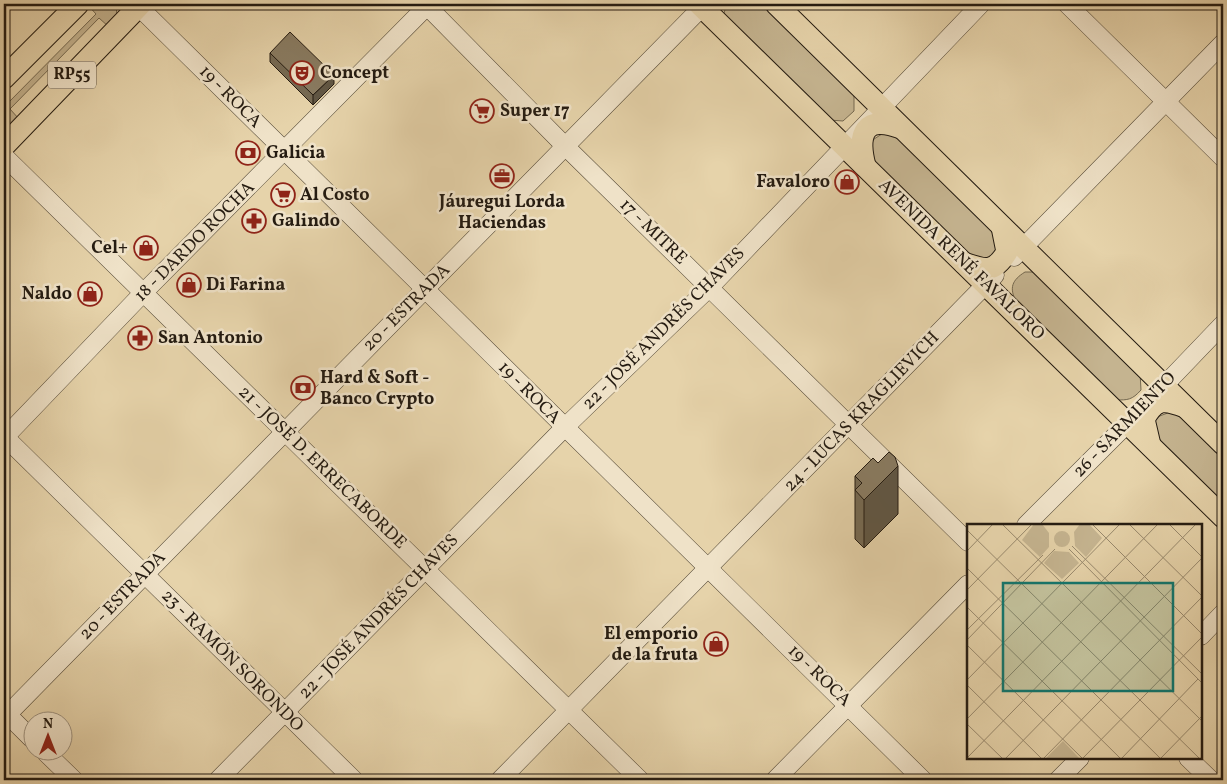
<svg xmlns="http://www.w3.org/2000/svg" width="1227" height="784" font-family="Vollkorn,serif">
  <rect width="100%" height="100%" fill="#e6d3aa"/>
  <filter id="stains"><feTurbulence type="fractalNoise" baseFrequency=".004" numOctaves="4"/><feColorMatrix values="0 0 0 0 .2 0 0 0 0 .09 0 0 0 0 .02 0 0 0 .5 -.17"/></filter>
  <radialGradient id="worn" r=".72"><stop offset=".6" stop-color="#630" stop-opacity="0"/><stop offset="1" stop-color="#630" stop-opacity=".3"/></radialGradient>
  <g fill="#c5b490" stroke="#746850">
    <polygon points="87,4 116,4 117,17 109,27 99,18 10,109 19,119 4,128 4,104 6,105 96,14"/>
    <polygon points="727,4 764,4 854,92 854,111 843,121 829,120 729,22 724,13"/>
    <polygon points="882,134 899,136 998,233 999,243 993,258 973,261 873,163 869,147 874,139"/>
    <path d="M1025,272H1033L1140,372L1141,390C1132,400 1128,400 1116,400L1016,301C1009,288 1012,280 1025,272Z"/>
    <polygon points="1173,411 1182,414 1223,455 1223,507 1156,441 1152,425 1157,417"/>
  </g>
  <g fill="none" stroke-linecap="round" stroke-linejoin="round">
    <g stroke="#544937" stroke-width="19">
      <g id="minor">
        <polyline points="136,4 923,780"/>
        <polyline points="425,4 565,146 968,542"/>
        <polyline points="1067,4 1223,158"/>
        <polyline points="4,156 640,780"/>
        <polyline points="1014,257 1223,43"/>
        <polyline points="1155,395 1223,324"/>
        <polyline points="4,436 354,780"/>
        <polyline points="4,438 143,293 429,4"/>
        <polyline points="1026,525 1137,414"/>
        <polyline points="1201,636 1223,613"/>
        <polyline points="4,711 32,739"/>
        <polyline points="4,718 705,4"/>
        <polyline points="45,752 74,780"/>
        <polyline points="1188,758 1211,780"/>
        <polyline points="218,780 564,428 710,287 981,4"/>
        <polyline points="500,780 995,275"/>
        <polyline points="775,780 968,584"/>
        <polyline points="1058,780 1080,758"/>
      </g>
    </g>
    <g stroke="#241b11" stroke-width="23">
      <g id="major">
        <polyline points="699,4 1223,517"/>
        <polyline points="776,4 1223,444"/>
        <polyline points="4,78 78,4"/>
        <polyline points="4,146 141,4"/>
        <path d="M865,166C857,134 864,114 901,128"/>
        <path d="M964,263C986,271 994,273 1007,252L1002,227"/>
        <path d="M1150,445L1144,419C1156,398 1164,399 1185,407"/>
      </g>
    </g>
    <use href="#minor" stroke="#efe2c8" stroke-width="18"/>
    <use href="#major" stroke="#e6d3aa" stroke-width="21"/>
  </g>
  <g fill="#766a53" stroke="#241b11">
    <polygon points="270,53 334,84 313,105 270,62"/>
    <polygon points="855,476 898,514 864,548 855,539"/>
  </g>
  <g fill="#605644" stroke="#241b11">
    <polygon points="334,75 334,84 313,105 313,95"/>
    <polygon points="898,466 898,514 864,548 864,500"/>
  </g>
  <g fill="#897b61" stroke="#241b11">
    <polygon points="290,32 334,75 313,95 270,53"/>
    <polygon points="889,452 895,457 898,466 864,500 855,490 862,483 855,476 873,458 878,463"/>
  </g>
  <defs>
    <g id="theatre-ring" transform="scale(1.25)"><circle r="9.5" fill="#efe2c8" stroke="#8f2418" stroke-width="1.5"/><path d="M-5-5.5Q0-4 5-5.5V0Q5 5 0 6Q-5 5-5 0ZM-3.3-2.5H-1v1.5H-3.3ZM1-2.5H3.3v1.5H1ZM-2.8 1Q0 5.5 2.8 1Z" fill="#8f2418"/></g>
    <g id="supermarket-ring" transform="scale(1.25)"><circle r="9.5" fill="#efe2c8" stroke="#8f2418" stroke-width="1.5"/><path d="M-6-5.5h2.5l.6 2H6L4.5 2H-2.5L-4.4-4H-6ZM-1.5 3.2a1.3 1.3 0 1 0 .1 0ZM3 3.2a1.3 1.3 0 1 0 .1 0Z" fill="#8f2418"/></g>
    <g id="bank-ring" transform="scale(1.25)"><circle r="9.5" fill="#efe2c8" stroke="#8f2418" stroke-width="1.5"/><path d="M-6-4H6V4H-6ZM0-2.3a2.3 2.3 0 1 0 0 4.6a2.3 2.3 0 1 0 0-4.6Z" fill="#8f2418"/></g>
    <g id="office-ring" transform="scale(1.25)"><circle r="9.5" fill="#efe2c8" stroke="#8f2418" stroke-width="1.5"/><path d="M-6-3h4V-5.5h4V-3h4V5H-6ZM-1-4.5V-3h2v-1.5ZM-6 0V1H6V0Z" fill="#8f2418"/></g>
    <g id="shop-ring" transform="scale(1.25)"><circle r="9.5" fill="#efe2c8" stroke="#8f2418" stroke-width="1.5"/><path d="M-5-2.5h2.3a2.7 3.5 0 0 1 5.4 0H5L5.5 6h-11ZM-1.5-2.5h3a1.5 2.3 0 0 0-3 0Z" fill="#8f2418"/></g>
    <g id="pharmacy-ring" transform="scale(1.25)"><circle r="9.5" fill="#efe2c8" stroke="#8f2418" stroke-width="1.5"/><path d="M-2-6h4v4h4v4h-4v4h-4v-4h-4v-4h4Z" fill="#8f2418"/></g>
  </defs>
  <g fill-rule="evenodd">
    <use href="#theatre-ring" x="302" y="73"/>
    <use href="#supermarket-ring" x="482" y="111"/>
    <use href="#bank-ring" x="248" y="153"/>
    <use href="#office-ring" x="502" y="176"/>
    <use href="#shop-ring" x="847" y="182"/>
    <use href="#supermarket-ring" x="283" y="195"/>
    <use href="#pharmacy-ring" x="254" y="221"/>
    <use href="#shop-ring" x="146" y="248"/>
    <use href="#shop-ring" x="189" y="285"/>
    <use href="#shop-ring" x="90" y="294"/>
    <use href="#pharmacy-ring" x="140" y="338"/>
    <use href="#bank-ring" x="303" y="388"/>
    <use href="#shop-ring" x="716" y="644"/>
  </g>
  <g text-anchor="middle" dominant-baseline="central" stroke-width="5" stroke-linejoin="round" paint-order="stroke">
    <rect fill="#efe2c8" stroke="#615748" stroke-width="1" x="48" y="61.5" width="48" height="27" rx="4"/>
    <g font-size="16" font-weight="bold" fill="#241b11">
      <text x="72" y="75">RP55</text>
    </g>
    <g font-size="18" font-weight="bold" fill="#241b11" stroke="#efe2c8" text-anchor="start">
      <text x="320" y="73">Concept</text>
      <text x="500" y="111">Super 17</text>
      <text x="266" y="153">Galicia</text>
      <text x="830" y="182" text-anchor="end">Favaloro</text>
      <text x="300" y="195">Al Costo</text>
      <text x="502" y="202" text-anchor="middle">Jáuregui Lorda<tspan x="502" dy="21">Haciendas</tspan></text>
      <text x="272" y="221">Galindo</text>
      <text x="128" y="248" text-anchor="end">Cel+</text>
      <text x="206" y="285">Di Farina</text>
      <text x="72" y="294" text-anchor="end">Naldo</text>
      <text x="158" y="338">San Antonio</text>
      <text x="320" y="378">Hard &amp; Soft -<tspan x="320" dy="21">Banco Crypto</tspan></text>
      <text x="698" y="634" text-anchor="end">El emporio<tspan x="698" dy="21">de la fruta</tspan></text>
    </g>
    <g font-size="18" fill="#241b11" stroke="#efe2c8">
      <text transform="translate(230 97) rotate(45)">19 - ROCA</text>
      <text transform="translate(653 232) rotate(44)">17 - MITRE</text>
      <text transform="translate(195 242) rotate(-45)">18 - DARDO ROCHA</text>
      <text transform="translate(961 260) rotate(44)">AVENIDA RENÉ FAVALORO</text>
      <text transform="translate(407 308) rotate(-45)">20 - ESTRADA</text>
      <text transform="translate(664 329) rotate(-45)">22 - JOSÉ ANDRÉS CHAVES</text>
      <text transform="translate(529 393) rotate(45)">19 - ROCA</text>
      <text transform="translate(862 412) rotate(-46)">24 - LUCAS KRAGLIEVICH</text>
      <text transform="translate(1125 425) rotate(-46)">26 - SARMIENTO</text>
      <text transform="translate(322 468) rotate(44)">21 - JOSÉ D. ERRECABORDE</text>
      <text transform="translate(123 596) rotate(-46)">20 - ESTRADA</text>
      <text transform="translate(379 617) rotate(-46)">22 - JOSÉ ANDRÉS CHAVES</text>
      <text transform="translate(232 661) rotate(45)">23 - RAMÓN SORONDO</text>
      <text transform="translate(819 676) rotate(44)">19 - ROCA</text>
    </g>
  </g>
  <g transform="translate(967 524)">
    <rect width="235" height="235" fill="#e6d3aa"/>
    <path d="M67,0H75L82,9V23L73,33L55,16ZM113,0H122L135,14L119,33L108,22L107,8ZM87 15a8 8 0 1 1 16 0a8 8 0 1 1-16 0ZM87,27L102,28L112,39L95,55L77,39ZM96,217L113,235H78Z" fill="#c5b490"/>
    <path fill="none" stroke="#98896d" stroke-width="1" d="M35,0L235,197M125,0L235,110M162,0L235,72M202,0L235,33M0,6L233,235M105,22L235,150M102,25L235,159M0,27L26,0M0,44L194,235M0,66L65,0M0,83L154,235M0,106L76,31M0,116L88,25M0,121L116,235M0,156L153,0M0,161L75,235M0,195L191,0M0,200L36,235M0,234L229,0M38,235L235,34M76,235L235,73M115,235L235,113M154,235L231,155M193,235L235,192"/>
    <path fill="#0f766e" fill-opacity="0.15" stroke="#0f766e" stroke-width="2.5" d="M36,59H206V167H36Z"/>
    <rect width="235" height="235" fill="none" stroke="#241b11" stroke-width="2.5"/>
  </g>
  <rect width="1227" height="784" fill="none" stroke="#e6d3aa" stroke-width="20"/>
  <rect x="5" y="5" width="1217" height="774" fill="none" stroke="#241b11" stroke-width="2.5"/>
  <rect x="10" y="10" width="1207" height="764" fill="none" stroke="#241b11"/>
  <g transform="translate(48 736)"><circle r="24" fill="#efe2c8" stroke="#9e927f"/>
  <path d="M0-4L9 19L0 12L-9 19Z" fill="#8f2418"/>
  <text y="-8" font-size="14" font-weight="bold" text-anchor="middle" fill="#241b11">N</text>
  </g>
  <rect width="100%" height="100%" filter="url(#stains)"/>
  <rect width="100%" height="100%" fill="url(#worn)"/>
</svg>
